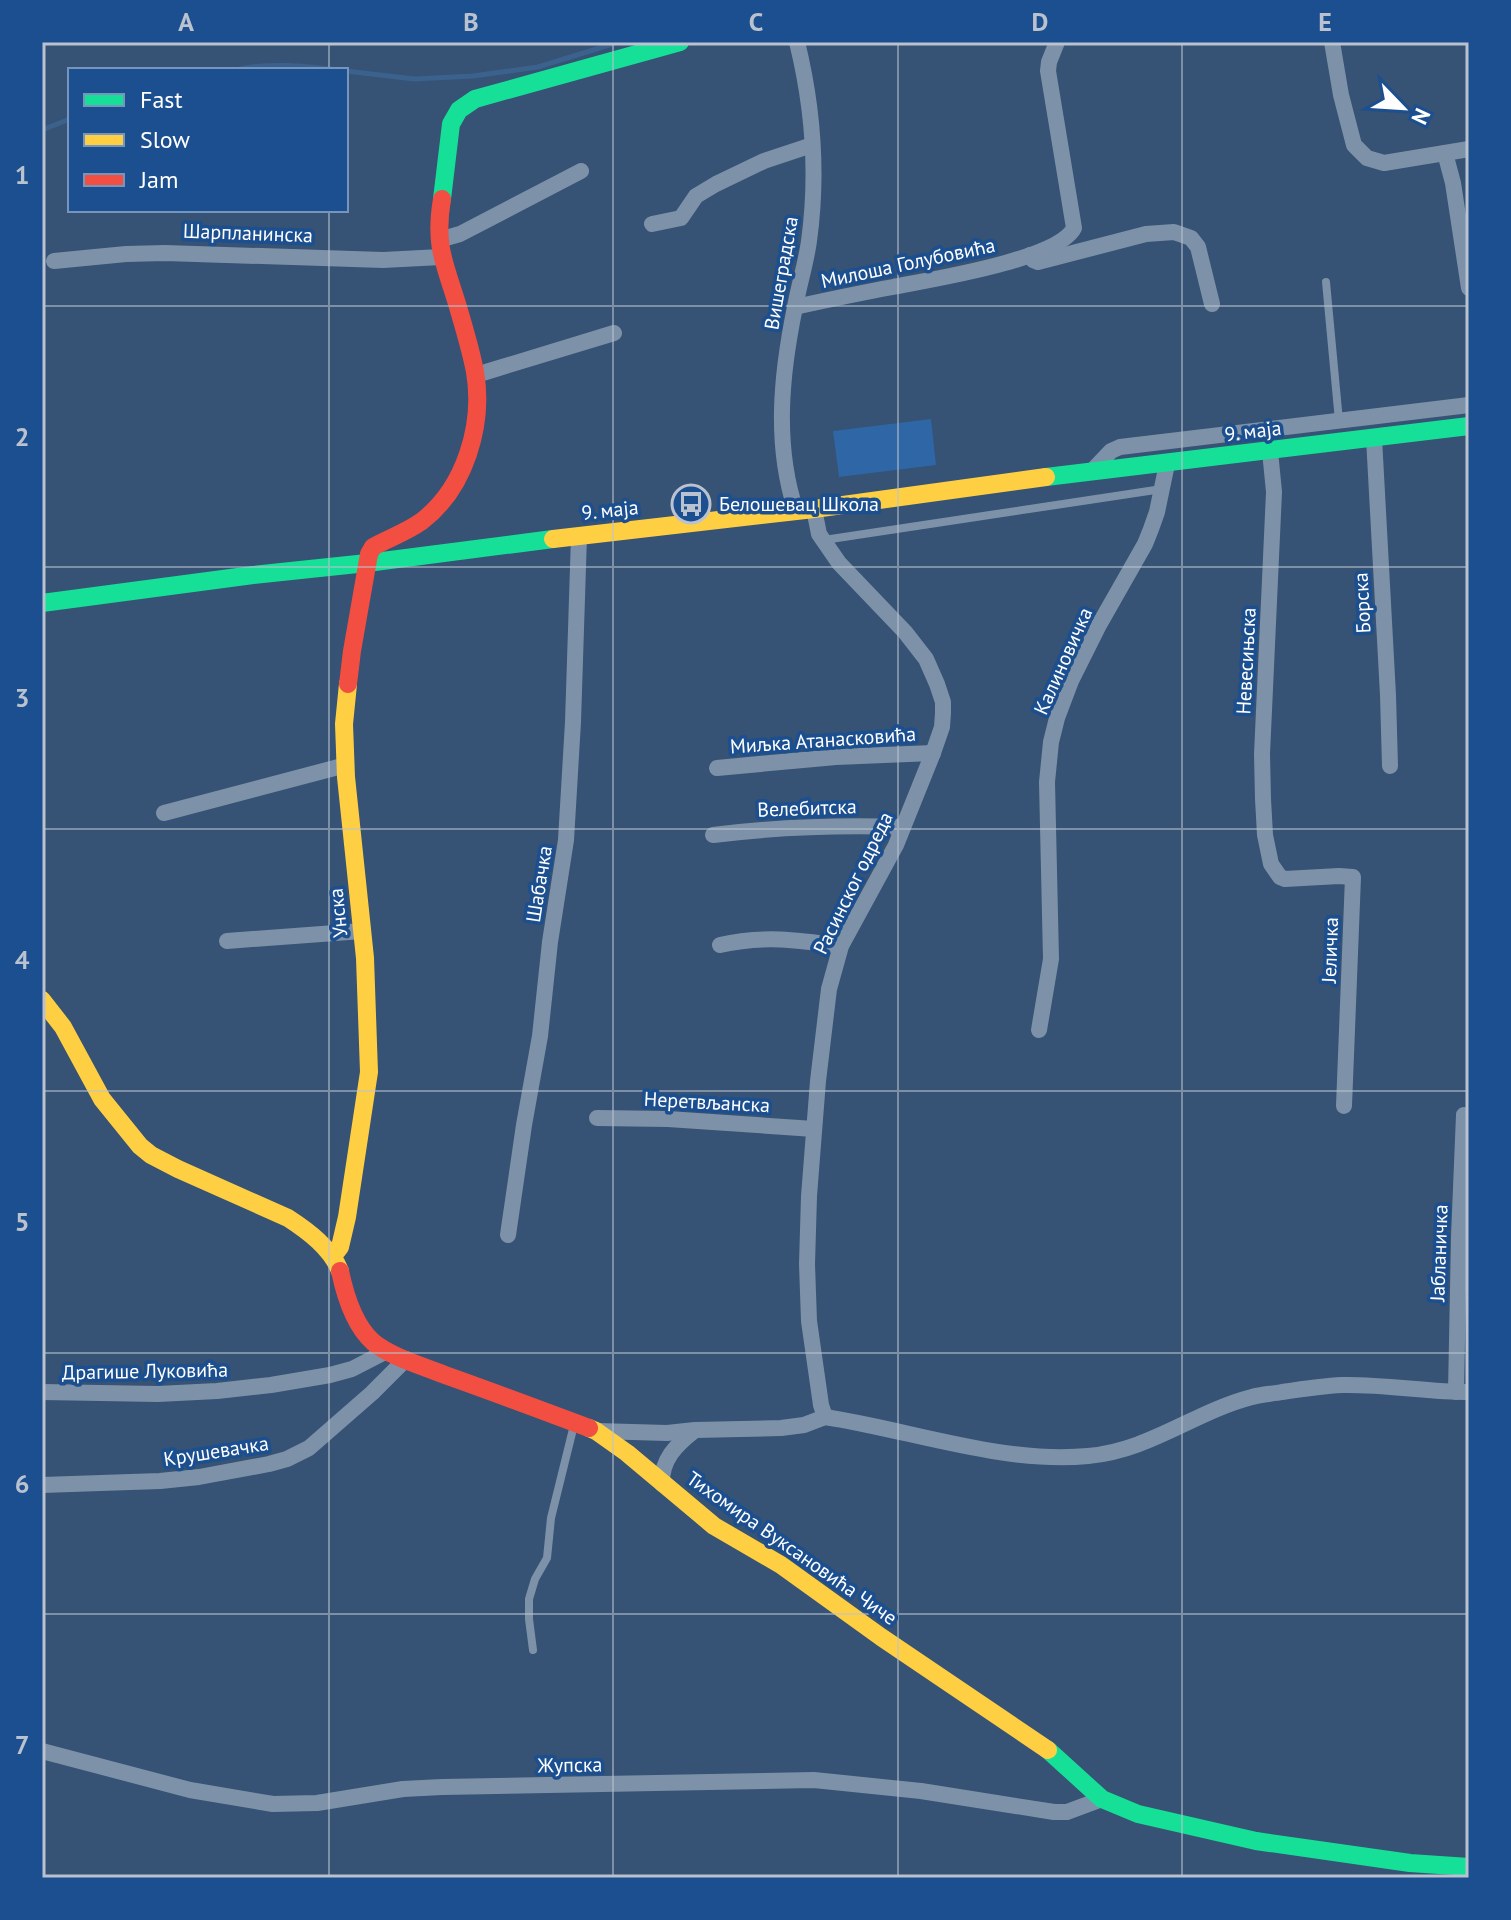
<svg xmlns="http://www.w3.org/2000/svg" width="1511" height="1920" font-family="'PT Sans',sans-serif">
  <rect width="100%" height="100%" fill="#365274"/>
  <polygon fill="#2f66a5" points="931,419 936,465 839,477 833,431"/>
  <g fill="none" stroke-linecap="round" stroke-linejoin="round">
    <g stroke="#3b618d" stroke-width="5">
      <path d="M235,70C269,62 304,66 339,70"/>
      <polyline points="346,71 414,79 473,76 538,67 619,42"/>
      <polyline points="42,130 70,119"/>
    </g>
    <g stroke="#7d92a8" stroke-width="8">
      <polyline points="1326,282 1339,421"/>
      <polyline points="824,540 1162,489"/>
      <polyline points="533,1650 529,1619 529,1599 535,1579 547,1558 551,1518 574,1425"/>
    </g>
    <g stroke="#7d92a8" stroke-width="16">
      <polyline points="1332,42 1341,95 1354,145 1367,158 1384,163 1469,149"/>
      <polyline points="1445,153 1453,183 1469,288"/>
      <polyline points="652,224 681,218 696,196 716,184 764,161 812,145"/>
      <polyline points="439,240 460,234 581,171"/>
      <polyline points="1030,255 1033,260 1038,262 1146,234 1174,232 1191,238 1198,247 1212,304"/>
      <polyline points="54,261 126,254 165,253 383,260 441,257"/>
      <path d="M795,307C827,300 860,293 893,287C928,280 1058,260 1074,228L1048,71L1049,62L1057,42"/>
      <polyline points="476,375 614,333"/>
      <polyline points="1374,438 1388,695 1390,766"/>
      <polyline points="1270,451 1274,492 1262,754 1263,799 1265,835 1271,864 1280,877 1285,879 1339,876 1353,877 1344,1106"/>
      <polyline points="1091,472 1111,451 1120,447 1469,405"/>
      <polyline points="814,509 819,534 839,563 905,632 926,659 937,684 943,702 943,713 942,727 933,753 896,845 841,946 829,989 818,1081 809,1196 807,1264 809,1321 821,1405 825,1417"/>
      <path d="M796,511C774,445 781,375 795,307C799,285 806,263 809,241C818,175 813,107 797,42"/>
      <polyline points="717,768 836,757 933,753"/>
      <polyline points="164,813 346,765"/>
      <path d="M713,835C777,827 839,825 903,827"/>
      <polyline points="227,941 362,931"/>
      <path d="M720,945C763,935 798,940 841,946"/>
      <polyline points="1039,1030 1051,959 1047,782 1051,742 1057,718 1071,681 1099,625 1145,544 1151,529 1157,512 1167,464"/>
      <polyline points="597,1118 668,1119 814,1129"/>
      <polyline points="508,1235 524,1125 540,1036 550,942 566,840 573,722 579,536"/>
      <polyline points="42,1392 158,1394 217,1391 271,1385 330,1375 352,1369 387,1351"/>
      <polyline points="1456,1392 1459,1237 1464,1115"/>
      <path d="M597,1431L667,1433L695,1430L781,1428L804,1425L825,1417C910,1430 1002,1464 1088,1456C1149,1451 1194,1412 1252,1397C1262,1394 1272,1394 1282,1392C1302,1389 1322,1386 1342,1385C1384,1384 1427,1392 1469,1392"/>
      <path d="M662,1484C661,1460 676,1445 694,1431"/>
      <polyline points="42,1485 160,1481 199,1477 269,1464 287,1459 309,1448 372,1393 406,1359"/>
      <polyline points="42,1751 190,1790 273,1804 317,1803 403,1789 442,1787 814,1780 921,1791 1054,1812 1067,1812 1102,1799"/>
    </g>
    <g stroke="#16e098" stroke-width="18">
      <polyline points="442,199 451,124 459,110 475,99 680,42"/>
      <polyline points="1046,477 1469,426"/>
      <polyline points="42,603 253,575 367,563 553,539"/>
      <polyline points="1048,1750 1102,1799 1138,1814 1256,1841 1410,1863 1469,1867"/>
    </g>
    <g stroke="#ffcf43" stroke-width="18">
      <polyline points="553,539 814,509 1046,477"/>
      <path d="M42,1000L63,1027L102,1099L140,1146L151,1155L178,1169L288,1218C308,1231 331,1248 340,1271"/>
      <polyline points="333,1256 340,1247 347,1217 369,1072 365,958 346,777 344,724 348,684"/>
      <polyline points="589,1428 596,1431 627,1453 714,1526 781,1565 881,1637 1048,1750"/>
    </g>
    <g stroke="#f24e42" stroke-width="18">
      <path d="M348,684L352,651L369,554L373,547C389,538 407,532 422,521C465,488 484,425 475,372C471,350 464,328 458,307C445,263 434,247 442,199"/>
      <path d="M340,1271C345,1295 354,1325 373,1342C391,1357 423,1366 445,1375C493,1392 541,1410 589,1428"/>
    </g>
  </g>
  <path fill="none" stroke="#b9c2ce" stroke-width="2" stroke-opacity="0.55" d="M329,42V70M613,42V1878M898,42V1878M1182,42V1878M329,210V1878M42,306H1469M42,567H1469M42,829H1469M42,1091H1469M42,1353H1469M42,1614H1469"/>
  <defs>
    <g id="bus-ring" transform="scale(2)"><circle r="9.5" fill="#1b4f8f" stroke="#b9c2ce" stroke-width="1.5"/><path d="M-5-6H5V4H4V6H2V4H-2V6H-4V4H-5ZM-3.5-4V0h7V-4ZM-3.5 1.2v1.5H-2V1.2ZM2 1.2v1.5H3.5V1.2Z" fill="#b9c2ce"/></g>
  </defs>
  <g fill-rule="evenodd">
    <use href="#bus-ring" x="691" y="504"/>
  </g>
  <g text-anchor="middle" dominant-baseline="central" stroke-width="7" stroke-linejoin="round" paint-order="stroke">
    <g font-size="20" fill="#fff" stroke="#1b4f8f">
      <text transform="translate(248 233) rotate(2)">Шарпланинска</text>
      <text transform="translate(908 263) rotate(-12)">Милоша Голубовића</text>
      <text transform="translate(781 273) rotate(-80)">Вишеградска</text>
      <text transform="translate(1253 431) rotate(-7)">9. маја</text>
      <text transform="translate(610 510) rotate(-6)">9. маја</text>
      <text transform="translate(1362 603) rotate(-93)">Борска</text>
      <text transform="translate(1063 661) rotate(-66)">Калиновичка</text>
      <text transform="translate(1246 661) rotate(-87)">Невесињска</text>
      <text transform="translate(823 740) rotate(-4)">Миљка Атанасковића</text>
      <text transform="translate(807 808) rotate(-2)">Велебитска</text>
      <text transform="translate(853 883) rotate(-64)">Расинског одреда</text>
      <text transform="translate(539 884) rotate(-81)">Шабачка</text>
      <text transform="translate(338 913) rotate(-96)">Унска</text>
      <text transform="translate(1330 950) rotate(-88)">Јеличка</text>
      <text transform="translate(707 1102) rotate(3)">Неретвљанска</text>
      <text transform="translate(1439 1253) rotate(-88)">Јабланичка</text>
      <text transform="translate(145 1371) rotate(-1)">Драгише Луковића</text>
      <text transform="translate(216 1451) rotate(-9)">Крушевачка</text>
      <text transform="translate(792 1548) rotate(35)">Тихомира Вуксановића Чиче</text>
      <text transform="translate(570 1765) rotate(-1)">Жупска</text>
    </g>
    <g font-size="20" fill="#fff" stroke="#1b4f8f" text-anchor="start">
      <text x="719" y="504">Белошевац Школа</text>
    </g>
  </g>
  <rect width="1511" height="1920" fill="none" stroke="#1b4f8f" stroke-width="88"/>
  <rect x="68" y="68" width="280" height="144" fill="#1b4f8f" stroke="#7695bc" stroke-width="2"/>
  <rect x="84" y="94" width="40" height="12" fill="#16e098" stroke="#7695bc" stroke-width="2"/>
  <text x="140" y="108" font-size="24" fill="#ffffff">Fast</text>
  <rect x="84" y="134" width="40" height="12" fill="#ffcf43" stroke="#7695bc" stroke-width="2"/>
  <text x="140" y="148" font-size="24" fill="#ffffff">Slow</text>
  <rect x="84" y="174" width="40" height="12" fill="#f24e42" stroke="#7695bc" stroke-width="2"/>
  <text x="140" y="188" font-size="24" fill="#ffffff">Jam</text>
  <g transform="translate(1403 108) rotate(115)" stroke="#1b4f8f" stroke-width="6" paint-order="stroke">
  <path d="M0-6L14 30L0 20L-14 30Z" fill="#ffffff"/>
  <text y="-12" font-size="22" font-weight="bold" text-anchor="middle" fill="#ffffff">N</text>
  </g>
  <rect x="44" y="44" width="1423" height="1832" fill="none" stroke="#b9c2ce" stroke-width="3"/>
  <g font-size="26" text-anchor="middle" font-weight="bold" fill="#b9c2ce">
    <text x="186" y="31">A</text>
    <text x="471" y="31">B</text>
    <text x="756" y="31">C</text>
    <text x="1040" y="31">D</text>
    <text x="1325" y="31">E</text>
    <text x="22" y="184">1</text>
    <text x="22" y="446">2</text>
    <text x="22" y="707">3</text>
    <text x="22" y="969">4</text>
    <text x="22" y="1231">5</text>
    <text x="22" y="1493">6</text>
    <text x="22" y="1754">7</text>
  </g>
</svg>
